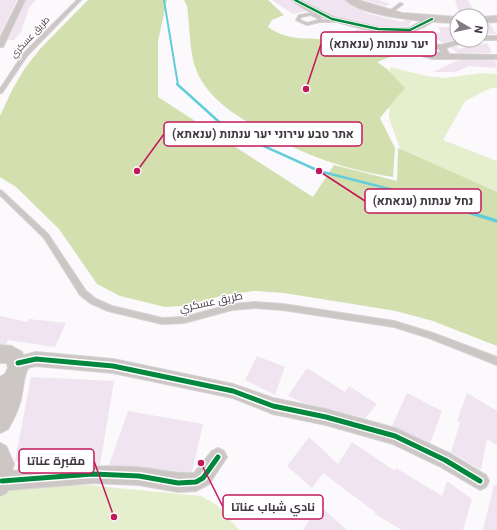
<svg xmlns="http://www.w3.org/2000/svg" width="497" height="530" font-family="Roboto,Cairo,Heebo,sans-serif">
  <rect width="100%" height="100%" fill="#fcf9fc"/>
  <g fill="#e5efcd">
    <polygon points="390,67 426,76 445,78 482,73 497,74 497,88 491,88 465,101 443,140 497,161 497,200 405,162 389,118"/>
    <path d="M86,485L201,496L217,505L239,530H0V498C15,480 64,486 86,485Z"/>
  </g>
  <g fill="#d3dfaf">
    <polygon points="88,0 167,0 158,41 158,97 313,197 334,165 397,181 398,148 497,192 497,346 433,321 396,311 284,293 255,291 229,294 182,306 165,307 120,296 97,284 59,229 16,187 0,177 0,116 12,90 25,68 40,49"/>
    <path d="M184,0H268L284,15L272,20L268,27C290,43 310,36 333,41C354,46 375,51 396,57H390L377,62L387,69L405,88L380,118L395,148L393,177C361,172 327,163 297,149C285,144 274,136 262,130C237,117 209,99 197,72C189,54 190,26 187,6Z"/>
  </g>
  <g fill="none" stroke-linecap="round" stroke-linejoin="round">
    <polyline stroke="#63ceda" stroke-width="2" points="164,0 178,85"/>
    <polyline stroke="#63ceda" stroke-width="2.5" points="177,84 228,130 319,171 417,196"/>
    <polyline stroke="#63ceda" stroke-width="3.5" points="413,195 497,221"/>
  </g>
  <g fill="#efe4ef">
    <polygon points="0,0 17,0 0,35"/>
    <polygon points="26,0 36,0 29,8 21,32 14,40 8,40"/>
    <polygon points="272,0 291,0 306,11 293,14"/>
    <polygon points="303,0 345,0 354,7 369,14 403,22 404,20 412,21 408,26 378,26 335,16"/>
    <polygon points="363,0 379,0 391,4 385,6"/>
    <polygon points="455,0 468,0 477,16 460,16"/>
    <polygon points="481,24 490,24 496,34 481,34"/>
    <polygon points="438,27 457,27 457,39 443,43 427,33 396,51 345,40 357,29 399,35 415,32 441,33"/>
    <polygon points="487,43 492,53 458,53 451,48 457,46 457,49"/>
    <polygon points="459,60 495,60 497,68 469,66 456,72 433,72"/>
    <polygon points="0,316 27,322 29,319 66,323 55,347 8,340 6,344 0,344"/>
    <polygon points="257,356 285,367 275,395 245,380"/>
    <polygon points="307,368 345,392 349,386 377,404 365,418 301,402 288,396"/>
    <polygon points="31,377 114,381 100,465 15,461"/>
    <polygon points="407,393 442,411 430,443 392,426"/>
    <polygon points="467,393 497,411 497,445 487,439 481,470 451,452 460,423 457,421"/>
    <polygon points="128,411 203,424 192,472 109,465"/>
    <polygon points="309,437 338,464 352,442 395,471 396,468 442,496 447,481 472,499 463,530 402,530 375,514 375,512 323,473 312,488 287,466"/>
    <polygon points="494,485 497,485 497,530 483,530"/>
    <polygon points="319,505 347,530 303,530"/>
  </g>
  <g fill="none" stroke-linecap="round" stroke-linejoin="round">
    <g stroke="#d6d3d6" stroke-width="2">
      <g id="service">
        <polygon points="77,0 81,0 27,56 2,93 0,93 0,89 23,54"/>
        <polygon points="400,3 403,4 390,14 388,14 388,12"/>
        <path d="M311,13L320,16L322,20H338L340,21L338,22H320L307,25L296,20L299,15ZM311,15L317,18L318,20L307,23L300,20L301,17Z"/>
        <polygon points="0,190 2,191 48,234 86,291 96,299 112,306 162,318 184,317 232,304 255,302 283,304 394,321 433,333 497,357 497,365 429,338 394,327 283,310 255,308 232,310 184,323 162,324 108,311 90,303 80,295 44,238 0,195"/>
      </g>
    </g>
    <g stroke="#d6d3d6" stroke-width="2">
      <g id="minor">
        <polygon points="19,0 25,0 3,47 0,47 0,38"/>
        <path d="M292,0H300L334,17L378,27L409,28L429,17L436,19C430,24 419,30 411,32C384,38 312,19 292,0Z"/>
        <polygon points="481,36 497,36 497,40 480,40"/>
        <path d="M459,40H472L446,48L449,54L497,55V59H432L422,56L416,49L427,43L441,45ZM428,47L439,49L441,52L431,54L424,50Z"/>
        <polygon points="36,352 113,359 233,384 273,398 326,409 395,428 451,454 486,475 489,481 486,487 480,490 439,466 393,444 326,425 273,414 233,398 113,373 36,366 18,370 13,368 10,363 13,358"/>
        <path d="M0,443L6,446L14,464L12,471C53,468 92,465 133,467C154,468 173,474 194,473L212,451L218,448L224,451L227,457L209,484L196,491L178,492L139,485L93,483L8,490L6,493L0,496Z"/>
      </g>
    </g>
    <g stroke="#d6d3d6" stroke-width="2">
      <g id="tertiary">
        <path d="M346,0H358L402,13L457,17V23C433,23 362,17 346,0Z"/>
        <polygon points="497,16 497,22 481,23 481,17"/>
        <path d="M0,345L11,346L22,352L28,368C22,381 24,389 20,403C17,412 13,421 8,429L0,433V377L5,374L8,368L7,363H0Z"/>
      </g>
    </g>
    <use href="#service" fill="#ccc6c4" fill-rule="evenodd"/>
    <use href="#minor" fill="#ccc6c4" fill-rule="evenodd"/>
    <use href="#tertiary" fill="#ccc6c4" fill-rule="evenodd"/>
    <g stroke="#fff" stroke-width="4">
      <polyline id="cycleway-far1" points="295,0 332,19 378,29 410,30 432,19"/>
    </g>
    <g stroke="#fff" stroke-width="8">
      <g id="cycleway">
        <polyline points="18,363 36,359 113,366 233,391 273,406 326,417 395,436 445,460 480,481"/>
        <polyline points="2,481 93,474 139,476 178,483 196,482 203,478 218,457"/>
      </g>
    </g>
    <use href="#cycleway-far1" stroke="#00873e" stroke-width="2.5"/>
    <use href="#cycleway" stroke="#00873e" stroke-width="5"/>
  </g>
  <g text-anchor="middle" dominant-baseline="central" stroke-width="3" stroke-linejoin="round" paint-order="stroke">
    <g font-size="9" fill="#433944" stroke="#fff">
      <text transform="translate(30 37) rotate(-47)">طريق عسكري</text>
    </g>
    <g font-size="11" fill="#433944" stroke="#fff">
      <text transform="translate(211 302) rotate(-12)">طريق عسكري</text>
    </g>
  </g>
  <path fill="none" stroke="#c2185b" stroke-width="1.5" d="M306 89L321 44M137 171L164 134M319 171L365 201M114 517L94 461M201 463L223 507"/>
  <g fill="#c2185b" stroke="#fff" stroke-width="1.5">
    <circle cx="306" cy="89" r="4"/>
    <circle cx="137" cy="171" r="4"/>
    <circle cx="319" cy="171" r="4"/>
    <circle cx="114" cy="517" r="4"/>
    <circle cx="201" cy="463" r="4"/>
  </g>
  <g fill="#fff" stroke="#c2185b" stroke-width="1.5">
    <rect x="321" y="32" width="115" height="24" rx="4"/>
    <rect x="164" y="122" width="198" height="24" rx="4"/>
    <rect x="365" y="189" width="116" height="24" rx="4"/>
    <rect x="19" y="449" width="75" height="24" rx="4"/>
    <rect x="223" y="495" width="100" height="24" rx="4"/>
  </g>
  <g font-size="12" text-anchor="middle" font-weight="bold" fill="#433944">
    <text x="379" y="48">יער ענתות (ענאתא)</text>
    <text x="263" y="138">אתר טבע עירוני יער ענתות (ענאתא)</text>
    <text x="423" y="205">נחל ענתות (ענאתא)</text>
    <text x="56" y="465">مقبرة عناتا</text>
    <text x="273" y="511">نادي شباب عناتا</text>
  </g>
  <g transform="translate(469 28) rotate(99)"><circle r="19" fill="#ffffff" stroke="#b4b0b4"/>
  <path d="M0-3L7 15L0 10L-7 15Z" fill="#847c84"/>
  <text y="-6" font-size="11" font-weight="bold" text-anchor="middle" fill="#433944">N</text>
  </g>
</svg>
